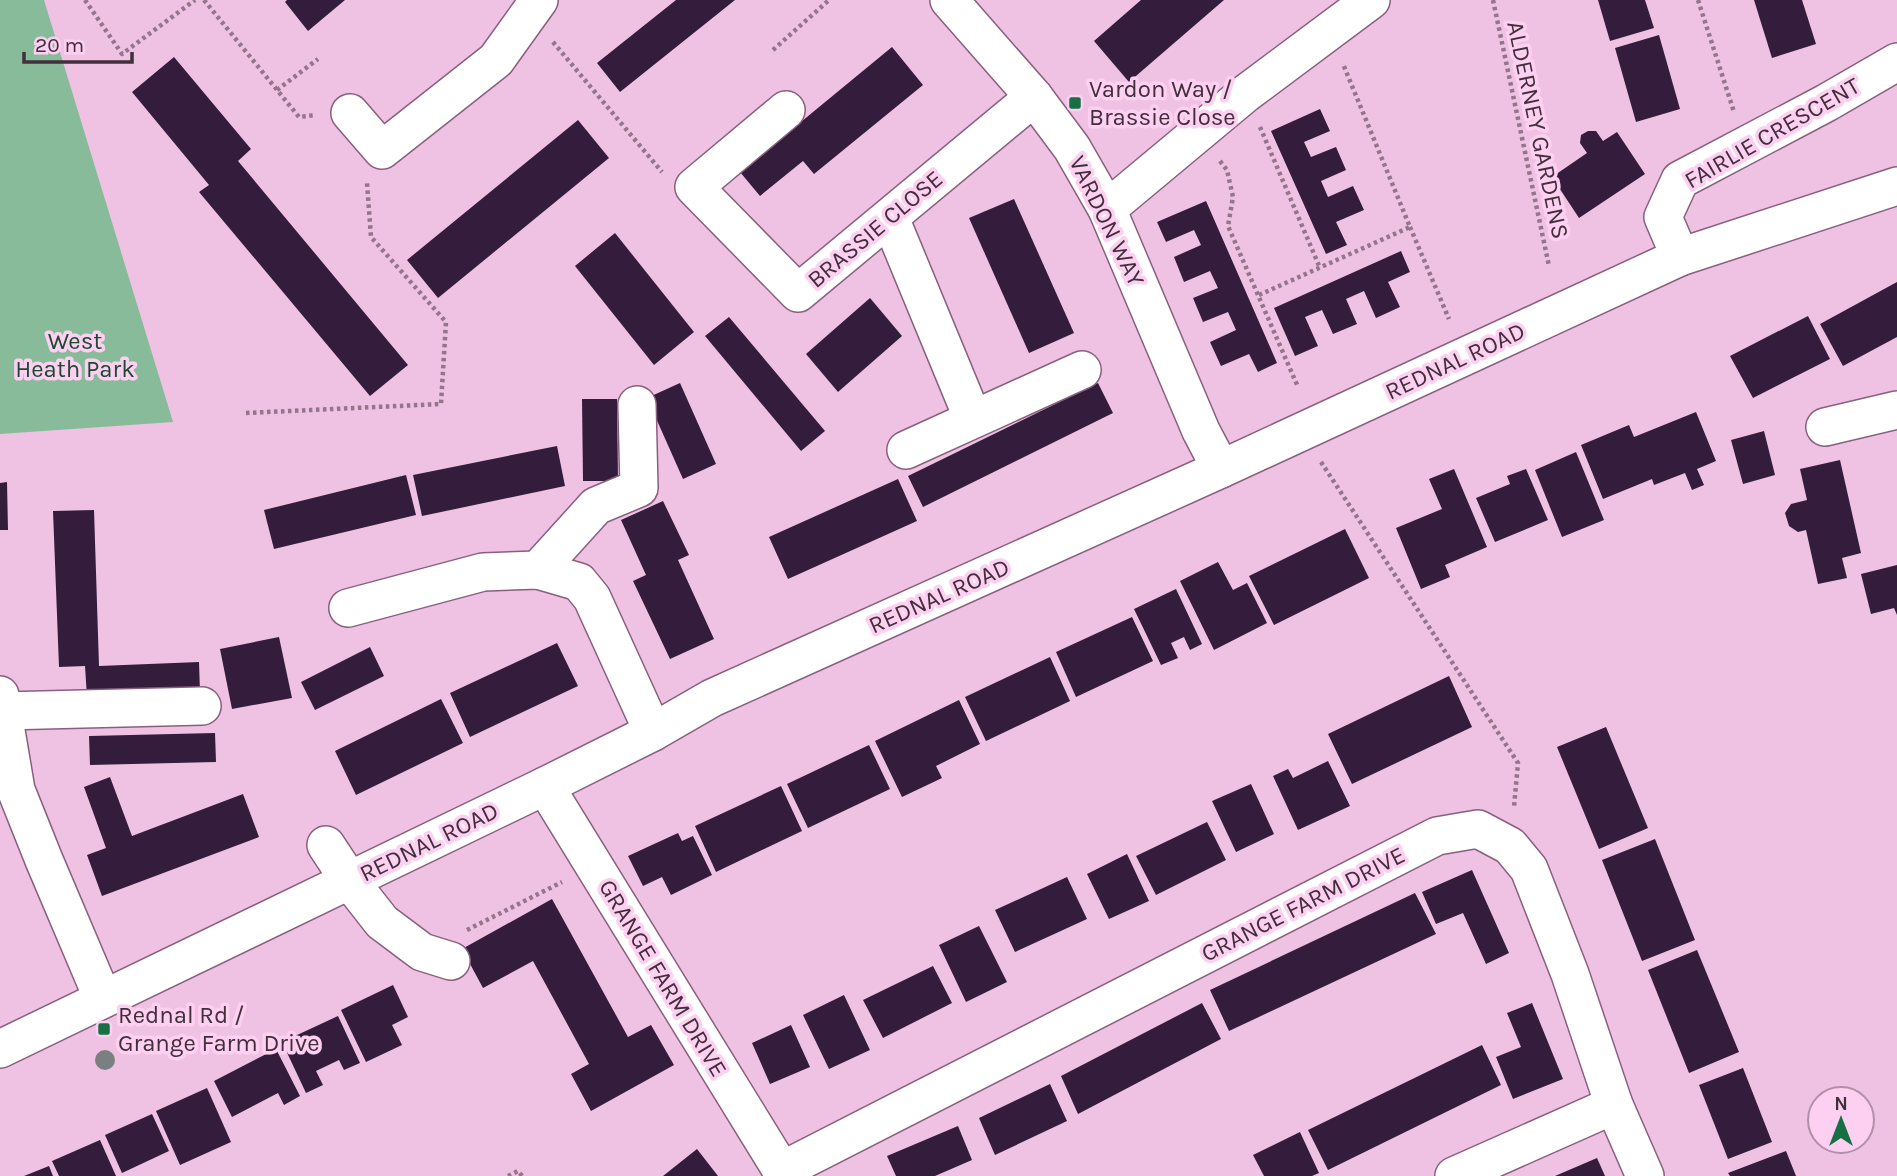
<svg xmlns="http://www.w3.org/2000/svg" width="1897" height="1176" font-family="Karla,sans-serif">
  <rect width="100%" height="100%" fill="#efc2e3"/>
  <polygon fill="#87bb9a" points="0,0 44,0 173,422 0,434"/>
  <g fill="#341c3d">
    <polygon points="287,0 345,0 308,31 285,2"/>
    <polygon points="676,0 735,0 620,92 597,63"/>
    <polygon points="1141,0 1224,0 1129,82 1094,41"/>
    <polygon points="1598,0 1645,0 1654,28 1610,41"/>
    <polygon points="1754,0 1802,0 1816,44 1772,58"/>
    <polygon points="1659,35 1680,109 1636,122 1615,48"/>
    <polygon points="892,47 923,85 814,174 803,161 760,196 740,172"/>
    <polygon points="174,57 251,149 238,161 408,365 370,396 199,192 209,185 132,92"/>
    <polygon points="1320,109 1330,131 1304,142 1311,157 1336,147 1346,170 1321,181 1328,197 1353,186 1364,210 1336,222 1347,245 1326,254 1271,131"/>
    <polygon points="578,120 609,158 438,298 407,260"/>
    <polygon points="1588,131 1596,131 1603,141 1617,132 1645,174 1579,218 1552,177 1587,153 1580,143 1581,135"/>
    <polygon points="1014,199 1074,333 1029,353 969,218"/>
    <polygon points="1206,201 1277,363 1258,372 1249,354 1221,366 1210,342 1236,330 1228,312 1203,322 1193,298 1218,288 1210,271 1184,282 1174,257 1201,245 1194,230 1166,242 1157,222"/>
    <polygon points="615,233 694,332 654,365 575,266"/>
    <polygon points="1401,251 1410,272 1388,282 1400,307 1376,318 1364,291 1346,299 1357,324 1333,334 1322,310 1305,317 1318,346 1295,356 1274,308"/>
    <polygon points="1897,282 1897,337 1843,366 1820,324"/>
    <polygon points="870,298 902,336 838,392 806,354"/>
    <polygon points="1808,316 1830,359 1753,398 1730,356"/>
    <polygon points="729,317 825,431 801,451 705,336"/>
    <polygon points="680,383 716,464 683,479 647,398"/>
    <polygon points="1098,383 1113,413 923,507 908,476"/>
    <polygon points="582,399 617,399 618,481 583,481"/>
    <polygon points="1696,412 1716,461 1697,469 1704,485 1692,490 1685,473 1654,485 1652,479 1603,499 1581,445 1629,425 1634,437"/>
    <polygon points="1764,431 1775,475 1743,484 1731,440"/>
    <polygon points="557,446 565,486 422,516 413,475"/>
    <polygon points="1576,452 1604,520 1562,537 1535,470"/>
    <polygon points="1840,460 1861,553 1842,558 1847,578 1818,584 1806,530 1798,532 1789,526 1785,513 1791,504 1807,500 1800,469"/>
    <polygon points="1454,469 1487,547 1445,565 1450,577 1421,589 1396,528 1442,509 1429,479"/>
    <polygon points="1526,469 1548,520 1495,542 1476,498 1510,484 1507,476"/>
    <polygon points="406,475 416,515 274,549 264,510"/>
    <polygon points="898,479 917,521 788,579 769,537"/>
    <polygon points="7,482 8,530 0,530 0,483"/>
    <polygon points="663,501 689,555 678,560 714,639 670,659 633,581 646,575 621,520"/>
    <polygon points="94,510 99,666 199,662 200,692 87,697 85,666 59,667 53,511"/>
    <polygon points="1345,529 1369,578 1274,625 1249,576"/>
    <polygon points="1218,562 1233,590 1247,583 1267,623 1214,650 1180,581"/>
    <polygon points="1897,565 1897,615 1894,608 1871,614 1861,574"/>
    <polygon points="1176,589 1202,644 1190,650 1184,637 1171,643 1178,658 1161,665 1134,609"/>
    <polygon points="1132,617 1153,661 1076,697 1056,652"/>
    <polygon points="279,637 292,698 232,709 220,649"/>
    <polygon points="557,643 578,686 470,737 450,693"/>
    <polygon points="370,647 384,676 315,710 301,682"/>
    <polygon points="1050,657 1070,701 986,741 965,697"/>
    <polygon points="1449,676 1472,727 1352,784 1328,734"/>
    <polygon points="441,699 463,743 356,795 335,751"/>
    <polygon points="959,700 980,744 936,766 942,778 902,797 875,741"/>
    <polygon points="1606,727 1648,828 1599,849 1557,747"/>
    <polygon points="215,733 216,762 90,765 89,736"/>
    <polygon points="869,745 890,789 808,828 787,784"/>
    <polygon points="1328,761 1350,806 1298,830 1273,776 1288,769 1293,778"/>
    <polygon points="110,777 132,836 243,794 259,837 102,896 87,855 106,848 84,787"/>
    <polygon points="1251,784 1274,834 1236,852 1212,801"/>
    <polygon points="781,786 802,831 716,872 695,826"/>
    <polygon points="1207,822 1226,860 1156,895 1136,856"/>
    <polygon points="678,833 682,841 693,836 712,875 671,895 662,877 643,886 628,856"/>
    <polygon points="1655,839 1695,940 1642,961 1602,860"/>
    <polygon points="1127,854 1149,901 1109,919 1087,874"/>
    <polygon points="1472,870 1509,953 1486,964 1463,913 1436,924 1422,892"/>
    <polygon points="1067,877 1087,919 1015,952 995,910"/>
    <polygon points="1415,893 1436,934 1229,1031 1210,990"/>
    <polygon points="552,899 628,1037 651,1025 674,1065 591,1111 571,1074 589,1064 533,961 483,988 462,949"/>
    <polygon points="979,926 1007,982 966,1002 939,945"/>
    <polygon points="1697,950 1739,1052 1689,1073 1648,970"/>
    <polygon points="933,966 952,1003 883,1038 863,1000"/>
    <polygon points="393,985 408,1017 392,1025 402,1045 366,1062 341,1010"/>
    <polygon points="844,995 870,1050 829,1069 803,1015"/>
    <polygon points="1202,1003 1221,1039 1078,1114 1061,1076"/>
    <polygon points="1532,1003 1563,1079 1513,1099 1496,1057 1521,1047 1507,1013"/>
    <polygon points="338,1016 360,1063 344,1070 339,1060 316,1071 323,1085 306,1093 282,1042"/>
    <polygon points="791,1025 810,1067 770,1084 752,1043"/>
    <polygon points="1482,1045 1501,1085 1328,1170 1308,1130"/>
    <polygon points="276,1049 300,1096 284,1105 278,1093 232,1117 214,1081"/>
    <polygon points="1743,1068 1772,1142 1728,1159 1699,1085"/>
    <polygon points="1050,1084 1067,1121 995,1155 979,1118"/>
    <polygon points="207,1088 231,1142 180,1165 156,1111"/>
    <polygon points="152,1114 169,1151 122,1173 105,1135"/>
    <polygon points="958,1126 972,1160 935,1176 896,1176 887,1156"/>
    <polygon points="1300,1132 1319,1173 1312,1176 1264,1176 1253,1155"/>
    <polygon points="100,1140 116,1176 59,1176 52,1161"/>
    <polygon points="697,1149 718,1176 663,1176"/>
    <polygon points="1786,1151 1796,1176 1730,1176 1728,1173"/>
    <polygon points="1597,1158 1605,1176 1555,1176"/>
    <polygon points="49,1166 53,1176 24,1176"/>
  </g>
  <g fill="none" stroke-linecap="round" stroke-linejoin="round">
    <g stroke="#88607e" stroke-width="40">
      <g id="minor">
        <polyline points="949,0 1034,97 1072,148 1107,209 1201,431 1221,469"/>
        <polyline points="786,110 694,187 798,293 1034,97"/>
        <polyline points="350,113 382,150 496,60 539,0"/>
        <polyline points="1107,209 1245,94 1371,0"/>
        <polyline points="890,218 973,419"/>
        <polyline points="1680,257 1663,217 1680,180 1826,103 1897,62"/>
        <polyline points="1825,427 1897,410"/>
        <polyline points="906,450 1082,370"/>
        <polyline points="538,570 596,506 639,488 637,405"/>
        <polyline points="348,608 483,572 538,570 579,582 592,598 653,732"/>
        <polyline points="0,695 16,790 44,860 103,999"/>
        <polyline points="3,711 202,706"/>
        <polyline points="545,786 785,1176"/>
        <polyline points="326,845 349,880 382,922 422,952 451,961"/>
        <polyline points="0,1049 545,786 653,732 712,698 1221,469 1680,257 1897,186"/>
        <polyline points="781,1171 1437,836 1478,829 1510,846 1529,869 1570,974 1614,1105 1645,1176"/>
        <polyline points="1454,1176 1614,1105"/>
      </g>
    </g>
    <g stroke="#94758b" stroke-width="4.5" stroke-dasharray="3.5 3.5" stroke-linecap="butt">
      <polyline points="85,0 122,54 195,0"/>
      <polyline points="204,0 299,117 316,115"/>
      <polyline points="1493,0 1549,266"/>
      <polyline points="1698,0 1734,112"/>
      <polyline points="553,42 662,172"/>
      <polyline points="773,50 829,0"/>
      <polyline points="277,90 318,59"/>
      <polyline points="1260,127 1320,268"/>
      <polyline points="1220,161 1227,170 1233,197 1228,226 1298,387"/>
      <polyline points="1410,227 1449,319"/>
      <polyline points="1259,295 1410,227 1343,64"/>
      <polyline points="246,413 441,404 446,322 371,237 367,183"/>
      <polyline points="1321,462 1518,763 1514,807"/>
      <polyline points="467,930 562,882"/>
      <polyline points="508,1176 518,1171 522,1176"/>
    </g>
    <use href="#minor" stroke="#fff" stroke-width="37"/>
  </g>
  <circle fill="#7a8081" cx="105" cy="1060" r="10"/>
  <g fill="#167044" stroke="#fdcff0" stroke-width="2.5">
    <rect x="1068" y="96" width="14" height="14" rx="3.5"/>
    <rect x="97" y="1022" width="14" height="14" rx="3.5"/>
  </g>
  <g text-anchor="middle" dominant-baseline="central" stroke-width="7" stroke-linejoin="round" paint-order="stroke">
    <g font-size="24" fill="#412f3c" stroke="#fdcff0" text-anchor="start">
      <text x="1089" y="89">Vardon Way /<tspan x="1089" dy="28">Brassie Close</tspan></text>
      <text x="118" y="1015">Rednal Rd /<tspan x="118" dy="28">Grange Farm Drive</tspan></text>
    </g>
    <g font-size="24" fill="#412f3c" stroke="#fdcff0">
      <text transform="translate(1538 130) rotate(78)">ALDERNEY GARDENS</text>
      <text transform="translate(1772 133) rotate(-30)">FAIRLIE CRESCENT</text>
      <text transform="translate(1107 221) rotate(64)">VARDON WAY</text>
      <text transform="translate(875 229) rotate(-40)">BRASSIE CLOSE</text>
      <text transform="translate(1455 361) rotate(-25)">REDNAL ROAD</text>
      <text transform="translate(939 596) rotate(-24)">REDNAL ROAD</text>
      <text transform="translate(429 842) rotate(-26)">REDNAL ROAD</text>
      <text transform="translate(1303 904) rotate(-27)">GRANGE FARM DRIVE</text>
      <text transform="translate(663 978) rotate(59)">GRANGE FARM DRIVE</text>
    </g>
    <g font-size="24" fill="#1b4a30" stroke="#fdcff0">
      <text x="75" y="341">West<tspan x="75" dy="28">Heath Park</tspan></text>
    </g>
  </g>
  <g transform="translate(1841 1120)"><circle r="33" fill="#fdcff0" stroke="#b28fa8" stroke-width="2"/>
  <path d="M0-5L12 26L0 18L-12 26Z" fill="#167044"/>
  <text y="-10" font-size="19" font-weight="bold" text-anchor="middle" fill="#412f3c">N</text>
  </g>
  <path d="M24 52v10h108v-10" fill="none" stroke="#412f3c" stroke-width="3.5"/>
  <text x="35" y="52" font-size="21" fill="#412f3c" stroke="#fdcff0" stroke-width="5" paint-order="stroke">20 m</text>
</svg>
